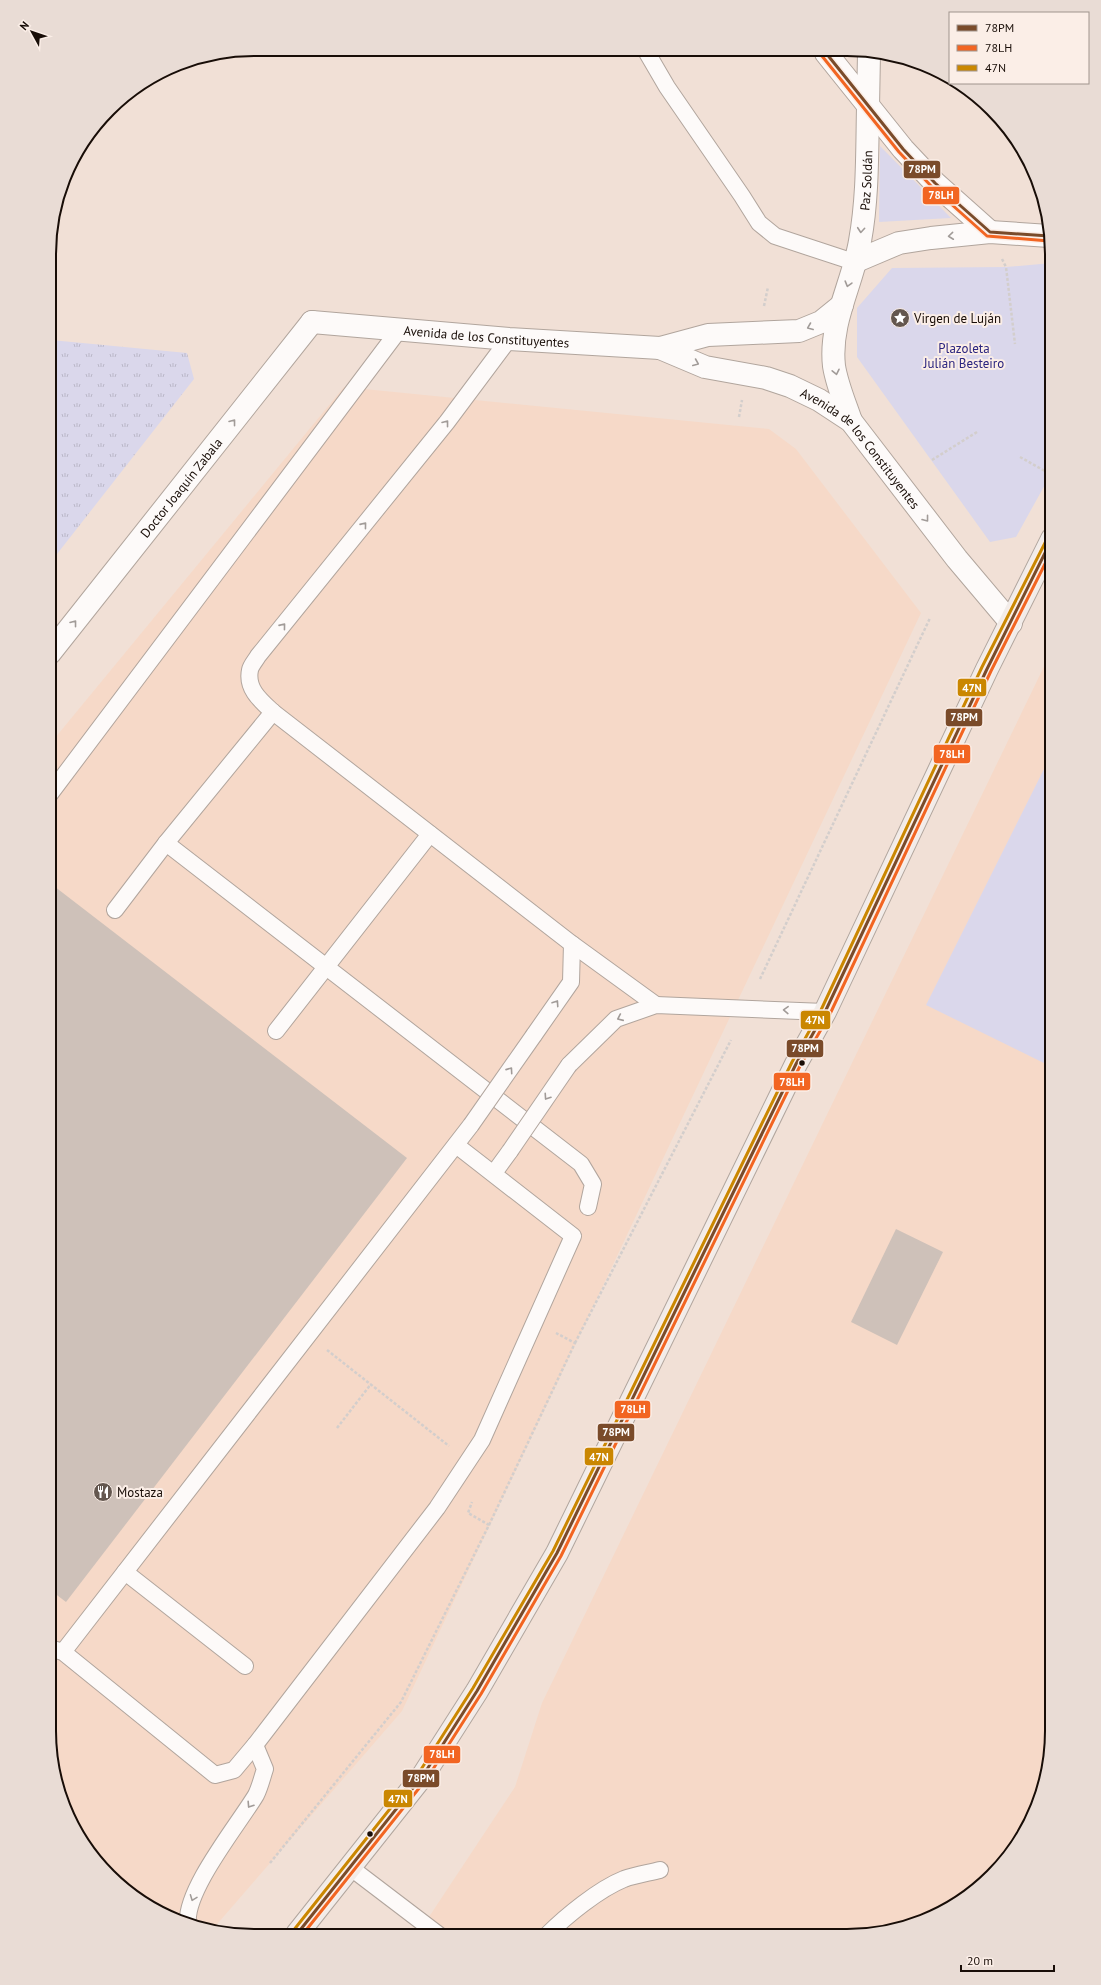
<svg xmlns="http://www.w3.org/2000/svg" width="1101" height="1985" font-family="'PT Sans',sans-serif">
  <defs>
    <pattern id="grass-tufts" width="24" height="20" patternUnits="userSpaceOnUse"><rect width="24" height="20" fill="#dad7eb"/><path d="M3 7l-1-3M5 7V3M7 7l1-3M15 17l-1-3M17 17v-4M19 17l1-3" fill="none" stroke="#bab7c8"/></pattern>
  </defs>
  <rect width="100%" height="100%" fill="#f1e0d6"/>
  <g fill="#f6d9c8">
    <polygon points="344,387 769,429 796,449 921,613 402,1711 212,1930 175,1920 129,1894 91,1856 60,1797 49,1731 50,744"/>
    <polygon points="1052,650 1052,1745 1036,1809 1010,1856 972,1894 913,1925 847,1936 417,1935 515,1787 542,1703"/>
  </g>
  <polygon fill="url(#grass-tufts)" points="51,340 187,353 194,379 50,563"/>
  <g fill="#dad7eb">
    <polygon points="880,146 951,218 879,222"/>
    <polygon points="1052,263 1052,472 1016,537 990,542 857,357 857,308 892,268 1006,267"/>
    <polygon points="1052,753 1052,1067 926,1005"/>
  </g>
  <g fill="#cec1b9">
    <polygon points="50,883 407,1158 66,1602 49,1589"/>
    <polygon points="896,1229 943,1252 897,1345 851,1322"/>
  </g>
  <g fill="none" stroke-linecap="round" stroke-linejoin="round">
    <g stroke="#b1a59d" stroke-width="18">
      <g id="service">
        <polyline points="646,51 667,87 742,196 759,223 775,236 854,262"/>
        <path d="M509,339L447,422L258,656C256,660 251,665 250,670C246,689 261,701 273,712L572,944L656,1005"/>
        <polyline points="50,794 399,330"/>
        <polyline points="166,843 581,1164 593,1184 588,1207"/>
        <polyline points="115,910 166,843 273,712"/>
        <polyline points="276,1031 430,834"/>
        <polyline points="534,1035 571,982 572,944"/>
        <polyline points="569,1065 616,1019 656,1005 825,1012"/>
        <polyline points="494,1173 510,1151"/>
        <polyline points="125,1572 245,1666"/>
        <polyline points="49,1648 63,1652 215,1775 234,1770 255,1745 437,1508 482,1440 573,1236 456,1145"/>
        <polyline points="63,1652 471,1125"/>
        <polyline points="351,1868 439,1935"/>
        <path d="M188,1924C184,1891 238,1825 256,1795C260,1787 262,1778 265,1769L255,1745"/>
        <path d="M547,1935C566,1916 599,1889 624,1879C635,1875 648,1873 660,1870"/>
      </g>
    </g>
    <g stroke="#b1a59d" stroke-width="24">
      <g id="minor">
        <polyline points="868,107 869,53"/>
        <path id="s1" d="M50,653L312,322"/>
      </g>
    </g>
    <g stroke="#b1a59d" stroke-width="24">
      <g id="tertiary">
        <polyline points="826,53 903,149 935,183 990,232"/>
        <polyline points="854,262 899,243 931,238 990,232 1049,236"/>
        <path id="s2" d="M312,322L509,339L660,348L708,335L799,331L821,322L842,305"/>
        <path id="s3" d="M660,348L705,367L766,378L790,386L819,400L851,421L957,559L1011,623"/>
        <path id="s4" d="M851,421C845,403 837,385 834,366C829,322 853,283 860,241C868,197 867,152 868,107"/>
      </g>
    </g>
    <g stroke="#b1a59d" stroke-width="24">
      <polyline id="secondary" points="297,1934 424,1774 477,1691 557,1553 796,1064 825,1012 987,669 1052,539"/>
    </g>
    <g stroke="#d3cecc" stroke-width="2.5" stroke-dasharray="3 2" stroke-linecap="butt">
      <polyline points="1002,259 1006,267 1015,344"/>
      <polyline points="764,306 768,287"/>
      <polyline points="739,417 742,400"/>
      <polyline points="1020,457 1052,475"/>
      <polyline points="932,460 977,432"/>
      <polyline points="760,979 930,618"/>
      <polyline points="575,1343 731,1040"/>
      <polyline points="327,1350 449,1446"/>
      <polyline points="337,1428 371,1384"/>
      <polyline points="489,1525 575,1343 556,1333"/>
      <polyline points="270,1863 401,1702 489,1525 468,1513 472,1502"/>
    </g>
    <use href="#service" stroke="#fdfaf9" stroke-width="16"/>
    <use href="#minor" stroke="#fdfaf9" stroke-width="22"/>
    <use href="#tertiary" stroke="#fdfaf9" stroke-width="22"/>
    <use href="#secondary" stroke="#f2ece9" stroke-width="22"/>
    <g stroke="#b1a59d" stroke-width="18" stroke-linecap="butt">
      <g id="service-bridge">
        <polyline points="471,1125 534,1035"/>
        <polyline points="510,1151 569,1065"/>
      </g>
    </g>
    <use href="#service-bridge" stroke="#fdfaf9" stroke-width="16"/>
    <g stroke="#fbeee7" stroke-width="6">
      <g id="bus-1">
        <polyline points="826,53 903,149 935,183 990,232 1049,236"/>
        <polyline points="297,1934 424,1774 477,1691 557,1553 796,1064 825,1012 987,669 1052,539"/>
      </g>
    </g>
    <g stroke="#fbeee7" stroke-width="6">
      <g id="bus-2">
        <polyline points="822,56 899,152 932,187 987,236 1049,241"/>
        <polyline points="303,1934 428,1777 481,1694 561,1556 800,1066 830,1014 991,671 1052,550"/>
      </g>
    </g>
    <g stroke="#fbeee7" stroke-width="6">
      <polyline id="bus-3" points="293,1931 420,1771 473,1688 553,1551 792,1062 821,1010 982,667 1048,537"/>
    </g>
    <use href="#bus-1" stroke="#7a4b2a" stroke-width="3"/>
    <use href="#bus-2" stroke="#f26522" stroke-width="3"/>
    <use href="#bus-3" stroke="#ca8701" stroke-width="3"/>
  </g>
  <defs><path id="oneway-chevron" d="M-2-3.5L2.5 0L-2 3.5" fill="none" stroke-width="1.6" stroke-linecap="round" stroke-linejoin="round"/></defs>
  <g stroke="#a19b98">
    <use href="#oneway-chevron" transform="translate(861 230) rotate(95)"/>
    <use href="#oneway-chevron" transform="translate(951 236) rotate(174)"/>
    <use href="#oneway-chevron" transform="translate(848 284) rotate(106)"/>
    <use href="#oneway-chevron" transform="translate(810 327) rotate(158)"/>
    <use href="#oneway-chevron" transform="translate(696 363) rotate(23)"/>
    <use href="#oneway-chevron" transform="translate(836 372) rotate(78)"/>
    <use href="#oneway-chevron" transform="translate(233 422) rotate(-52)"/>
    <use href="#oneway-chevron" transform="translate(446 423) rotate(-52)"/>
    <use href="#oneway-chevron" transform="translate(926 519) rotate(52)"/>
    <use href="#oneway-chevron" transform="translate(364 525) rotate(-51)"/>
    <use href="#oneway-chevron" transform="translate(74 623) rotate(-52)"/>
    <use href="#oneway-chevron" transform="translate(283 626) rotate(-51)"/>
    <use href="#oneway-chevron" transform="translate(556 1003) rotate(-56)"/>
    <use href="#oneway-chevron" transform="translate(786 1010) rotate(-178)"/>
    <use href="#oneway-chevron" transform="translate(620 1018) rotate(156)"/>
    <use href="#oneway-chevron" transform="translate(510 1070) rotate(-55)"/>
    <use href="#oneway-chevron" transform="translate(547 1097) rotate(124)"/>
    <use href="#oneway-chevron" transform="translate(250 1805) rotate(123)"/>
    <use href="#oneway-chevron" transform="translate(193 1898) rotate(111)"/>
  </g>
  <defs>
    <g id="sight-disc" transform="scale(1)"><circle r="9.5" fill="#64574f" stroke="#fbeee7"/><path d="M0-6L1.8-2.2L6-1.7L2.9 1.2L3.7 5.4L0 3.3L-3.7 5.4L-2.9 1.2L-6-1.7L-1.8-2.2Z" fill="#fff"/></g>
    <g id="restaurant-disc" transform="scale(1)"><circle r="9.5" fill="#64574f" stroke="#fbeee7"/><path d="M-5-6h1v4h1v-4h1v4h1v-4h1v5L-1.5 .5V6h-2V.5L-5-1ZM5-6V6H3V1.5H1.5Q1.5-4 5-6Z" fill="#fff"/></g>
  </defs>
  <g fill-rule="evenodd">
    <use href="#sight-disc" x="900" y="318"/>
    <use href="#restaurant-disc" x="103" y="1492"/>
  </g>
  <g fill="#180d07" stroke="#fbeee7" stroke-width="1.5">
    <circle cx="802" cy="1063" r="3.5"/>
    <circle cx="370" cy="1834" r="3.5"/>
  </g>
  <g text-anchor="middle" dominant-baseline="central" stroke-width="4" stroke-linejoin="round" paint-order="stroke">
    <g font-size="13" fill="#180d07" stroke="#fbeee7">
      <text stroke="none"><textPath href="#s4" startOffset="247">Paz Soldán</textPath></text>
      <text stroke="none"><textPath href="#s2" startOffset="175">Avenida de los Constituyentes</textPath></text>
      <text stroke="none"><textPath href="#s3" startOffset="232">Avenida de los Constituyentes</textPath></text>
      <text stroke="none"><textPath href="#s1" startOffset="211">Doctor Joaquín Zabala</textPath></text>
    </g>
    <g font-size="13" fill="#180d07" stroke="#fbeee7" text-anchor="start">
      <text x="914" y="318">Virgen de Luján</text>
      <text x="117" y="1492">Mostaza</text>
    </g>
    <g font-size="13" fill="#2b257f" stroke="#fbeee7">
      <text x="964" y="348">Plazoleta<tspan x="964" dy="15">Julián Besteiro</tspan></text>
    </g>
  </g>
  <path d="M0 0H1101V1985H0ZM254 56H847A198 198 0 0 1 1045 254V1731A198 198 0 0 1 847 1929H254A198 198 0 0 1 56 1731V254A198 198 0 0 1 254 56Z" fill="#e9dcd5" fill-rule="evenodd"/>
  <path fill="none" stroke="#180d07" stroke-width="2" d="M254 56H847A198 198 0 0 1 1045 254V1731A198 198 0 0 1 847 1929H254A198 198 0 0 1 56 1731V254A198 198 0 0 1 254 56Z"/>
  <g stroke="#fbeee7" stroke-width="1.5">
    <rect x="903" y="160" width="38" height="19" rx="4" fill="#7a4b2a"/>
    <rect x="922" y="186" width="38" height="19" rx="4" fill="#f26522"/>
    <rect x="957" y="678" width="30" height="19" rx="4" fill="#ca8701"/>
    <rect x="945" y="708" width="38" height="19" rx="4" fill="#7a4b2a"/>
    <rect x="933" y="744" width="38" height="20" rx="4" fill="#f26522"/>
    <rect x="800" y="1010" width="31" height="20" rx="4" fill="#ca8701"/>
    <rect x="786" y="1039" width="38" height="19" rx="4" fill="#7a4b2a"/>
    <rect x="773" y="1072" width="38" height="19" rx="4" fill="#f26522"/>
    <rect x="614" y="1400" width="37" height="19" rx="4" fill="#f26522"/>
    <rect x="597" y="1423" width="38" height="19" rx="4" fill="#7a4b2a"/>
    <rect x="584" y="1447" width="30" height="19" rx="4" fill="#ca8701"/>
    <rect x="423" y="1745" width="38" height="19" rx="4" fill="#f26522"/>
    <rect x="402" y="1769" width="38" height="19" rx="4" fill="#7a4b2a"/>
    <rect x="383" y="1789" width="30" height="19" rx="4" fill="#ca8701"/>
  </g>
  <g font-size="11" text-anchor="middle" font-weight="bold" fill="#fff">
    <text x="922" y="173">78PM</text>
    <text x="941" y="199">78LH</text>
    <text x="972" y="692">47N</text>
    <text x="964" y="721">78PM</text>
    <text x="952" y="758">78LH</text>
    <text x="815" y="1024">47N</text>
    <text x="805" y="1052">78PM</text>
    <text x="792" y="1086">78LH</text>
    <text x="633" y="1413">78LH</text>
    <text x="616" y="1436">78PM</text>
    <text x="599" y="1461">47N</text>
    <text x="442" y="1758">78LH</text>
    <text x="421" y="1782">78PM</text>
    <text x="398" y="1803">47N</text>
  </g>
  <rect x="949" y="12" width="140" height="72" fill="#fbeee7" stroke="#a0948d"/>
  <rect x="957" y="25" width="20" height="6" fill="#7a4b2a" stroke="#a0948d"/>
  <text x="985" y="32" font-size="12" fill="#180d07">78PM</text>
  <rect x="957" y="45" width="20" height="6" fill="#f26522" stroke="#a0948d"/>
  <text x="985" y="52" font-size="12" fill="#180d07">78LH</text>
  <rect x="957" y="65" width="20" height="6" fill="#ca8701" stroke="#a0948d"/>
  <text x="985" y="72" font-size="12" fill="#180d07">47N</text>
  <g transform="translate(32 32) rotate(310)" stroke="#fbeee7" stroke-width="3" paint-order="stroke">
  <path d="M0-3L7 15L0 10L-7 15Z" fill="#180d07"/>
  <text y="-6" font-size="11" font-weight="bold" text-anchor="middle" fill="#180d07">N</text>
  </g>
  <path d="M961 1965v6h93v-6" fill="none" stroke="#180d07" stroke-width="2"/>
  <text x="967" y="1965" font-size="12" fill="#180d07" stroke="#fbeee7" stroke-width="3" paint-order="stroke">20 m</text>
</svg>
